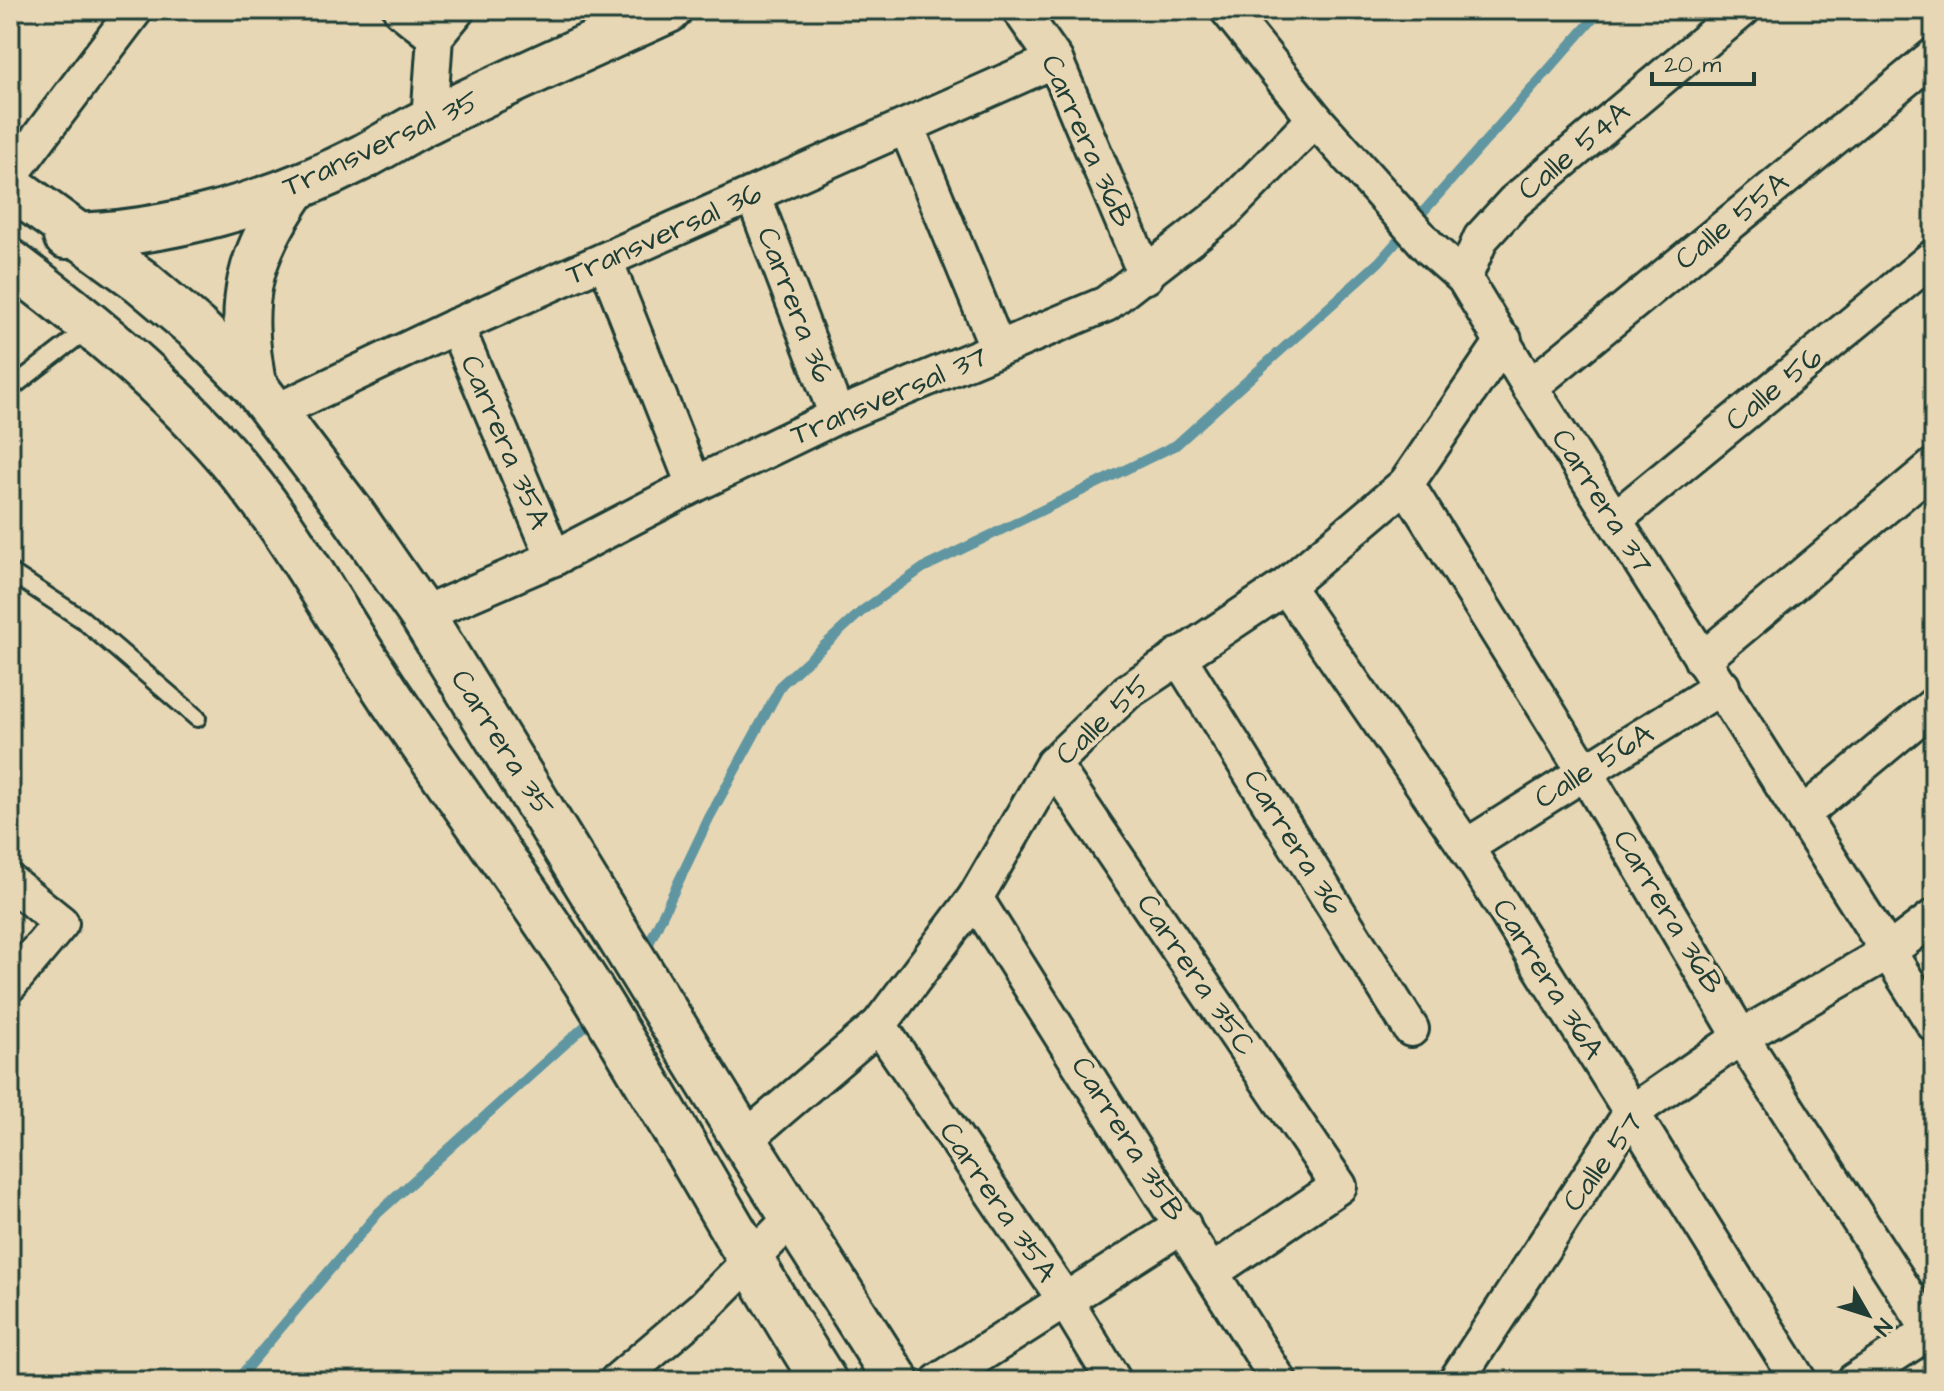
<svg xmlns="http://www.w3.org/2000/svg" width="1944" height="1391" font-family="'Architects Daughter',sans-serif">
  <rect width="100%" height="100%" fill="#e8d7b4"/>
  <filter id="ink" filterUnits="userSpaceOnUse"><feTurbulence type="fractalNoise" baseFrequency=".0125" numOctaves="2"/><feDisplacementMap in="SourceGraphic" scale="16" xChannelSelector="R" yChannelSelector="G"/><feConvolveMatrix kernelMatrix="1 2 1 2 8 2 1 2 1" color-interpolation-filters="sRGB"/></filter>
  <g filter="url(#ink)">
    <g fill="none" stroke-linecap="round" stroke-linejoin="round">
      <g stroke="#5e96a1" stroke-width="10">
        <polyline points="644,954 709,818 782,684 863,610 923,568 1176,445 1379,262 1601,10"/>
        <polyline points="236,1381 378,1213 596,1016"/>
      </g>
      <g stroke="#1f3d34" stroke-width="22">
        <g id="lane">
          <polyline points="10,389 89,328"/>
          <polyline points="10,572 82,619 197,718"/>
        </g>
      </g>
      <g stroke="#1f3d34" stroke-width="40">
        <g id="street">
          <polyline points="401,10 435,37"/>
          <polyline points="1020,10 1055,60 1146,276"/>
          <polyline points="1228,10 1315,119 1430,248 1464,278 1530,387 1934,1024"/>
          <polyline points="429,120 435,37 457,10"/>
          <polyline points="907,128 998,349"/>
          <polyline points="10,176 135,10"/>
          <polyline points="753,195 837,416"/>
          <polyline points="605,260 694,485"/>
          <polyline points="1464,278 1481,238 1514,202 1742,10"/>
          <polyline points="456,326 554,558"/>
          <polyline points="1530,387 1934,56"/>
          <polyline points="275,412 456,326 1055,60"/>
          <polyline points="1406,484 1585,772 1741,1037 1934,1337"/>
          <polyline points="1614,520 1934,257"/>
          <polyline points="1286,586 1466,847 1799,1381"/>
          <polyline points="422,615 554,558 694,485 837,416 1106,304 1224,212 1315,119"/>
          <polyline points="1178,656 1411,1029"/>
          <polyline points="1702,660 1934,466"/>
          <polyline points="1053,764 1339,1186 1212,1272"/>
          <polyline points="1803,814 1934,705"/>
          <polyline points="1466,847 1722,686"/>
          <polyline points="10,882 61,923 10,984"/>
          <polyline points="975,898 1279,1381"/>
          <polyline points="879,1025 1065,1300 1114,1381"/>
          <polyline points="744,1140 879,1025 975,898 1053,764 1127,692 1286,586 1406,484 1504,340"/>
          <polyline points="617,1381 704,1307 793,1217"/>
          <polyline points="939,1381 1183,1225"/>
          <polyline points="1456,1381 1631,1113 1741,1037 1888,952 1934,917"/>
          <polyline points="1854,1381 1930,1331"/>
        </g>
      </g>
      <g stroke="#1f3d34" stroke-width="50">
        <g id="secondary">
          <polyline points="10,186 141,281 199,330 253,384 352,514 422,615 744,1140 897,1381"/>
          <path d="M66,236C167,235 273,203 363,157C386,145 408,130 432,119C510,81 590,46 669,10"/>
          <path d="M10,262C108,336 205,417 276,519C320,582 357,650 401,713C464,805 531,896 591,990C672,1119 743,1253 824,1381"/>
          <path d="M253,384C238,299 247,259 295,188"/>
        </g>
      </g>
      <use href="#lane" stroke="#e8d7b4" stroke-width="16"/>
      <use href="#street" stroke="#e8d7b4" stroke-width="34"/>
      <use href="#secondary" stroke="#e8d7b4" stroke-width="44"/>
    </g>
  </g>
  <g text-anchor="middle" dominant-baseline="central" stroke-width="8" stroke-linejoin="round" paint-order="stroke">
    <g font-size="30" fill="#1f3d34" stroke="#e8d7b4">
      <text transform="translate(1087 141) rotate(66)">Carrera 36B</text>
      <text transform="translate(381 144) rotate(-25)">Transversal 35</text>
      <text transform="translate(1574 151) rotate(-40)">Calle 54A</text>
      <text transform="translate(1732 221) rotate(-39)">Calle 55A</text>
      <text transform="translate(664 234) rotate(-24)">Transversal 36</text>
      <text transform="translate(795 305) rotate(69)">Carrera 36</text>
      <text transform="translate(1774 389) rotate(-39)">Calle 56</text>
      <text transform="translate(889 396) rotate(-23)">Transversal 37</text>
      <text transform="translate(505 442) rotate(67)">Carrera 35A</text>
      <text transform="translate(1602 501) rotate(58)">Carrera 37</text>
      <text transform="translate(1103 720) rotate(-43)">Calle 55</text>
      <text transform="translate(502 743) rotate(58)">Carrera 35</text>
      <text transform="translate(1594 766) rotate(-32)">Calle 56A</text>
      <text transform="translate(1294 842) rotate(58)">Carrera 36</text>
      <text transform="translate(1668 912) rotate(59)">Carrera 36B</text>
      <text transform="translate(1196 975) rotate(56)">Carrera 35C</text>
      <text transform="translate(1548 979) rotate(58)">Carrera 36A</text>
      <text transform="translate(1128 1139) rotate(58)">Carrera 35B</text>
      <text transform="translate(1603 1162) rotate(-54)">Calle 57</text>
      <text transform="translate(998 1202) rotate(56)">Carrera 35A</text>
    </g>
  </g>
  <rect width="1944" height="1391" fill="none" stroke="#e8d7b4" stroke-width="40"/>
  <rect x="20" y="20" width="1904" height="1351" fill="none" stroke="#1f3d34" stroke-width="3" filter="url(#ink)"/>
  <g transform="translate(1868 1315) rotate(129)" stroke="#e8d7b4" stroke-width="6" paint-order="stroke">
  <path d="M0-6L14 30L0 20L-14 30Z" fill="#1f3d34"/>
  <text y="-12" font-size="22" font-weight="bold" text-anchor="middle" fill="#1f3d34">N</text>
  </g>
  <path d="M1652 72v12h102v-12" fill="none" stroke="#1f3d34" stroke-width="4"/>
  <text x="1664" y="72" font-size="24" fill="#1f3d34" stroke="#e8d7b4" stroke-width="6" paint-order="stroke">20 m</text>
</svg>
